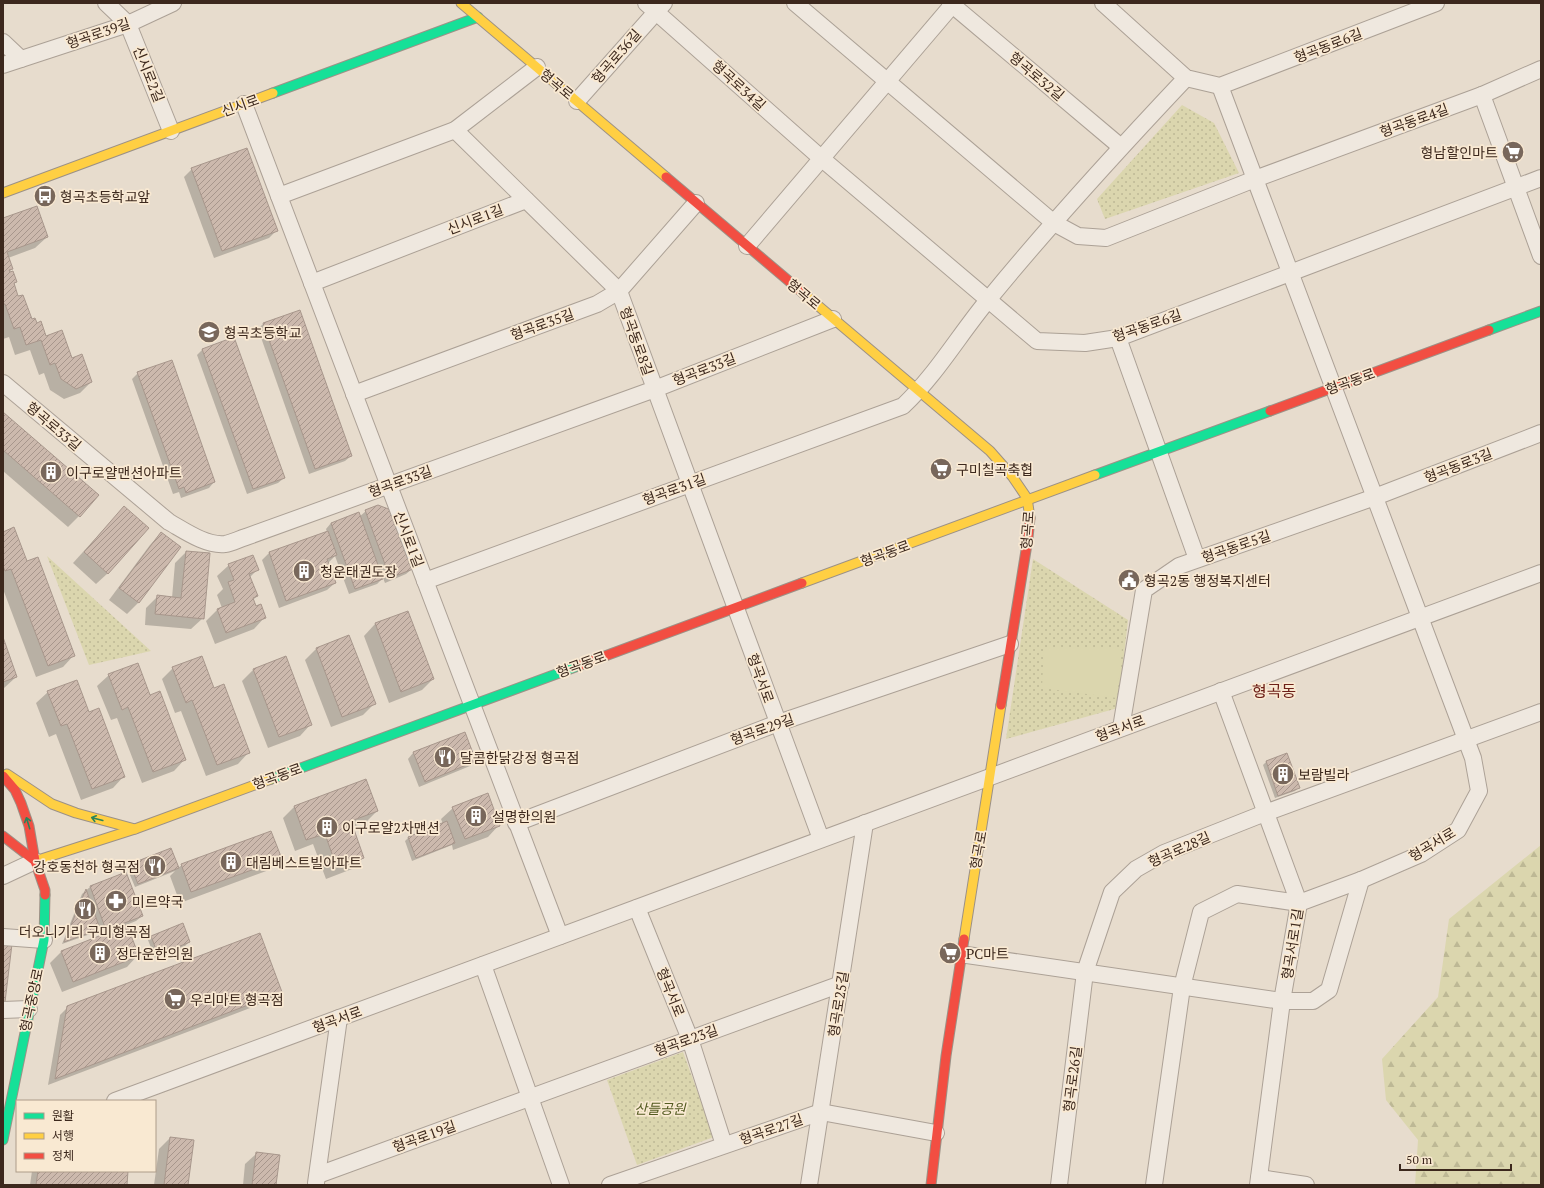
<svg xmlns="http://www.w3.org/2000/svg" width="1544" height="1188" font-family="'PT Serif','Noto Sans KR',serif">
  <defs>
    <pattern id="grass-dots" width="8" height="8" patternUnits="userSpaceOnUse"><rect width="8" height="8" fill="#dbd6ae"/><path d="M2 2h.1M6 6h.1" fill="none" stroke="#bdb895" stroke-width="1.8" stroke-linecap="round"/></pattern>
    <pattern id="forest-firs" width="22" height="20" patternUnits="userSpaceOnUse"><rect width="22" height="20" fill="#dbd6ae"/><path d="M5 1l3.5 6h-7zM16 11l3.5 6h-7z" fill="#bdb895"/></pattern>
    <pattern id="building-hatch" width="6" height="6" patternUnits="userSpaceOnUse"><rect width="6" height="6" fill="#ccb9ad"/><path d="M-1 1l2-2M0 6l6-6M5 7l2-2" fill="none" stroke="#a7968c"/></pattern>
  </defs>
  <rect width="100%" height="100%" fill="#e7dccd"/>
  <g fill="url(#grass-dots)">
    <polygon points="1182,105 1214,123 1239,173 1105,219 1097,199"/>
    <polygon points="47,556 151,651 89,665"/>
    <polygon points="1033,559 1128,620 1118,708 1006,739"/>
    <polygon points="683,1052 714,1137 637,1165 607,1080"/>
  </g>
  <polygon fill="url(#forest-firs)" points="1541,845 1541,1185 1415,1185 1418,1140 1386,1100 1382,1059 1438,997 1449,919"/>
  <polygon fill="#dbd6ae" points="1044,648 1122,648 1117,698 1042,688"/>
  <g fill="#0003">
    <polygon points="192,169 277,230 269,238 214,258 184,177"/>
    <polygon points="3,220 47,237 35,248 8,258 12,269 9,272 16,282 13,285 18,298 31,320 46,337 72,359 91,382 80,393 64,399 50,390 44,373 39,375 30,350 15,355 9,337 3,339"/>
    <polygon points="264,323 351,456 345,461 309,474 258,329"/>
    <polygon points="202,350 284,478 278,483 247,494 197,355"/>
    <polygon points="138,373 214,482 209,488 181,498 179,492 173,494 132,379"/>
    <polygon points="3,414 79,516 68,527 3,471"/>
    <polygon points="366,511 412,569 406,574 385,583 383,578 377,584 349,594 335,556 328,563 335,583 327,590 279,608 262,560 269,553 327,532 326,529 331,523 358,514 359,517"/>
    <polygon points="113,519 108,573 96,584 73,563"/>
    <polygon points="3,533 27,563 74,655 63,667 36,677 3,589"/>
    <polygon points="161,533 139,602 127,614 109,600 150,545"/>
    <polygon points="186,552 203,618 191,629 145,625 146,608 158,596 172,598 175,563"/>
    <polygon points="229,565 257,570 250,577 257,596 253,600 256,608 265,617 254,629 215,644 206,621 217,610 222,608 217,595 223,589 217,576"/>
    <polygon points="407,612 433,679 422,690 389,703 364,636 375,624"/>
    <polygon points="3,640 16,677 3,689"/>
    <polygon points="316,649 374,704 363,715 331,727 305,660"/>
    <polygon points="285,657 311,724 300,736 268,748 242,681 253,670"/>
    <polygon points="173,668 214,689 249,752 238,764 206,776 181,711 175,713 162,679"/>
    <polygon points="109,675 150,696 185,759 174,771 142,783 117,718 111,720 97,686"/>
    <polygon points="48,692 89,713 124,776 113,788 81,800 56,734 49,737 36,703"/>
    <polygon points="464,733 475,761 470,766 419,787 408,759 413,753"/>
    <polygon points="1266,762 1298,788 1295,791 1275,798 1263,765"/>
    <polygon points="366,781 377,811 366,822 352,827 363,858 352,869 326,879 313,844 295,851 283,818 294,807"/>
    <polygon points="453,808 499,825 488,837 453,850 452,845 412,861 405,841 408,838 443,824 441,819"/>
    <polygon points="280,859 269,870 180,903 170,876 175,871 135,887 127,868 131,865 178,868 182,865"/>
    <polygon points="126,873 142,916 136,921 126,925 138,955 127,967 62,992 50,963 61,952 101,936 99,929 96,932 62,944 82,894 90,887"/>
    <polygon points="151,936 189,942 185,946 155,958 148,940"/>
    <polygon points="281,992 274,999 48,1085 60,1015 68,1007"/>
    <polygon points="170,1138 187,1185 154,1185 159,1149"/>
    <polygon points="257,1153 275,1185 243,1185 245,1164"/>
    <polygon points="32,1171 127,1171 126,1185 30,1185"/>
  </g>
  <g fill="url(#building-hatch)" stroke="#a8978c">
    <polygon points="247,148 278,231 222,251 191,168"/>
    <polygon points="37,206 48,237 7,252 13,269 9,270 10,272 13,271 17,282 14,283 18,296 23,295 32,319 35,318 37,323 41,321 46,336 62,330 72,358 82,354 92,382 76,389 61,379 55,363 50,365 41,340 26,345 20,327 14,329 5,304 3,304 3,218"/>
    <polygon points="300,310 352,456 315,469 263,323"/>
    <polygon points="234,337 285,478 253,489 202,349"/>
    <polygon points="172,360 215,482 186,493 184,487 179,489 137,372"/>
    <polygon points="3,412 99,495 80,517 3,450"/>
    <polygon points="378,505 391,510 413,569 390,578 365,510"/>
    <polygon points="124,506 149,528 108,574 84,552"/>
    <polygon points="359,512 383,579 355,589 331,523"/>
    <polygon points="14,527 27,561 38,557 75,656 48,666 11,569 5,571 3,566 3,532"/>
    <polygon points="328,531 337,555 327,559 336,583 286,601 269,552"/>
    <polygon points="161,532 181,547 139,603 119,588"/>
    <polygon points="186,551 210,553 204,619 155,614 157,595 181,598"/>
    <polygon points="253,555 259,570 249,574 258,596 253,598 256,606 261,604 266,618 226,633 217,609 235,602 228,582 234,580 228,564"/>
    <polygon points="408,611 434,679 401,692 375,623"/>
    <polygon points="349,635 376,704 342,717 316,648"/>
    <polygon points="3,637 17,677 3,682"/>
    <polygon points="202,656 214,688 224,684 250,753 217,765 192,700 186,703 172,667"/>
    <polygon points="286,656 312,725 279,737 253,669"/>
    <polygon points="138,663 150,695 160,691 186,760 153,772 128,707 122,710 108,674"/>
    <polygon points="77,680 89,712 99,708 125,777 92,789 67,724 61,726 47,691"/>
    <polygon points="465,732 476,761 425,782 413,752"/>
    <polygon points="1287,753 1300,788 1278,796 1266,761"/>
    <polygon points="366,779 378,811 351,821 364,858 337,868 325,834 306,840 294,806"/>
    <polygon points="488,793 500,826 465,839 452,807"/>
    <polygon points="447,821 455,843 416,858 408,837"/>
    <polygon points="271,831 282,859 191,892 181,864"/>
    <polygon points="171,848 179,868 138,884 130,864"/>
    <polygon points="126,872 143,916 106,930 90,886"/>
    <polygon points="86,889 100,929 64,942"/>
    <polygon points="183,923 190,942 158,955 151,936"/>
    <polygon points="127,925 139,956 73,982 61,951"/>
    <polygon points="260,933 282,992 55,1079 67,1006"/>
    <polygon points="3,943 12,944 5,1002 3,1005"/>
    <polygon points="170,1137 194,1140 188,1185 164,1185"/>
    <polygon points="256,1152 280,1155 276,1185 252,1185"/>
    <polygon points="38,1171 128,1171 127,1185 36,1185"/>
  </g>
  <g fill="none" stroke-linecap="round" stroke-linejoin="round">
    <g stroke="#aca196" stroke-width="18">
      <g id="street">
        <polyline points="106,3 128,24 171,131"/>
        <polyline points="646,3 821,158 1037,341 1085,343 1118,338 1541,178"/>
        <polyline points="795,3 1054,223 1078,236 1106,238 1255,179 1482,95 1541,69"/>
        <polyline points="950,3 1121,147"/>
        <polyline points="1103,3 1186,78 1220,86 1436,3"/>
        <polyline points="3,42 21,59"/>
        <polyline points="3,65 128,24 173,3"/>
        <polyline points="1482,95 1541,256"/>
        <polyline points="577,101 664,3"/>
        <polyline points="244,104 560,936"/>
        <polyline points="455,130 619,291 821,839"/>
        <polyline points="279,196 455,130 537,67"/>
        <polyline points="747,246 954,3"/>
        <polyline points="312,283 526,200"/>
        <polyline points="1118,338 1197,559"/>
        <path d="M3,383L169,522C185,531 206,546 225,544C232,543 239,539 246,537L655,389L833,319"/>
        <polyline points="354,394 597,304 619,291 696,203"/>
        <path d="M425,581L903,406C936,375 959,335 988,300C1051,223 1118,150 1186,78"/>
        <polyline points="1221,691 1299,903 1282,1001 1258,1185"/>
        <polyline points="1121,728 1144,590 1179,566 1375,497 1541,433"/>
        <polyline points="516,823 778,723 1010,644"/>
        <polyline points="3,876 35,861"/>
        <polyline points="637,908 690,1039 724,1145"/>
        <polyline points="3,937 44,940"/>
        <polyline points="960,954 1282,1001 1313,1001 1329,990 1361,880"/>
        <polyline points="483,965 561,1185"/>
        <polyline points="3,1010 29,1009"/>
        <polyline points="115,1101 1541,573"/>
        <polyline points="318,1175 841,984"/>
        <polyline points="1259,1178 1306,1185"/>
        <polyline points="316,1183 339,1018"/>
        <polyline points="610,1185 821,1112 936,1133"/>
        <polyline points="809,1185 865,823"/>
        <polyline points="1059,1185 1085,972 1112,892 1136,869 1164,853 1265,813 1541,712"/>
        <polyline points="1154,1185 1182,987 1201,912 1237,894 1299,903 1361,880 1421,854 1458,830 1479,791 1473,758 1220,86"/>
      </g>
    </g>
    <g stroke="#9c9186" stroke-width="11">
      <g id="fast">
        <polyline points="273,93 478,17"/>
        <polyline points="1489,330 1541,311"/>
        <polyline points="1095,475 1270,411"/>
        <polyline points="271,779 578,666"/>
        <polyline points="3,1140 44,940 45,895"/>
      </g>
    </g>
    <g stroke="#9c9186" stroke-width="11">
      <g id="slow">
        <polyline points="461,3 666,177"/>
        <polyline points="3,193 273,93"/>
        <polyline points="803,293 990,451 1012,476 1027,498 1030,518"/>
        <polyline points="802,583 1095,475"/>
        <polyline points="7,774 52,804 76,813 135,829"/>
        <polyline points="35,861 135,829 271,779"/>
        <polyline points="964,939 1001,705"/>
      </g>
    </g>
    <g stroke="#9c9186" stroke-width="11">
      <g id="jam">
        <polyline points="666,177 803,293"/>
        <polyline points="1270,411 1489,330"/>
        <polyline points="578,666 802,583"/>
        <polyline points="1001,705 1028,538 1030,518"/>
        <polyline points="3,776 15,790 21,803 29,826 35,861 45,890 45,895"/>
        <polyline points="3,836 35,861"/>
        <polyline points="931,1185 946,1056 964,939"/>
      </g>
    </g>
    <use href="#street" stroke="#efe8df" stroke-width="16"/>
    <use href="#fast" stroke="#16e098" stroke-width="9"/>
    <use href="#slow" stroke="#ffcf43" stroke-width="9"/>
    <use href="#jam" stroke="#f24e42" stroke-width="9"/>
  </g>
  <defs><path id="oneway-shaft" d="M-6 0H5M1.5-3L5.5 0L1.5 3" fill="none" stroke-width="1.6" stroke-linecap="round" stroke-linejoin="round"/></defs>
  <g stroke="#29845a">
    <use href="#oneway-shaft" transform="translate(97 819) rotate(-165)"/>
    <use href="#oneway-shaft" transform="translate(28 823) rotate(-107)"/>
  </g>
  <defs>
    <g id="supermarket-disc" transform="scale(1.15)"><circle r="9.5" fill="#78675b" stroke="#f9e9d2"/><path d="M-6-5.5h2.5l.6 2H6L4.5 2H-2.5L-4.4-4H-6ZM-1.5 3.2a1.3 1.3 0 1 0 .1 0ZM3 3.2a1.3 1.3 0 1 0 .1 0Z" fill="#fff"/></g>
    <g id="bus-disc" transform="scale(1.15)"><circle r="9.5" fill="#78675b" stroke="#f9e9d2"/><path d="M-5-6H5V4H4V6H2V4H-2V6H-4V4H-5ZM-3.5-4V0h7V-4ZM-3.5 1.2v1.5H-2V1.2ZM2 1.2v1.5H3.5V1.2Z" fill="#fff"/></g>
    <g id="school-disc" transform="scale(1.15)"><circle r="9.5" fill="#78675b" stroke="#f9e9d2"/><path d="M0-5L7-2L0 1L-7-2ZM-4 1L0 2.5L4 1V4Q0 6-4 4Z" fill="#fff"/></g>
    <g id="building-disc" transform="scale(1.15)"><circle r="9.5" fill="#78675b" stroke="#f9e9d2"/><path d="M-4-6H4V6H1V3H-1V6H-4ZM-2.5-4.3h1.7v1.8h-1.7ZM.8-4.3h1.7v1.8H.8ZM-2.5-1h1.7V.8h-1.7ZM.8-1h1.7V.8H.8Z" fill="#fff"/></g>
    <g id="civic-disc" transform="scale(1.15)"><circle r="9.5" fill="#78675b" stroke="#f9e9d2"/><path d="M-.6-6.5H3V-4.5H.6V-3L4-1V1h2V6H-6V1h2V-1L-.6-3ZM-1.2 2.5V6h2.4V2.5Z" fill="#fff"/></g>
    <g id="restaurant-disc" transform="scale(1.15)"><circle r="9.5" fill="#78675b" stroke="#f9e9d2"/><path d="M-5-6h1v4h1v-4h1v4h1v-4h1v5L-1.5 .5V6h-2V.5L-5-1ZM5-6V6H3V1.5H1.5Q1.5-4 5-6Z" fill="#fff"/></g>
    <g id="pharmacy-disc" transform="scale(1.15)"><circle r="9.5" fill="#78675b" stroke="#f9e9d2"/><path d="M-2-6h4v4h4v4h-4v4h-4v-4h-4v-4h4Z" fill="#fff"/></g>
  </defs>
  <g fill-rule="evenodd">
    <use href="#supermarket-disc" x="1513" y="152"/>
    <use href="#bus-disc" x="45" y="196"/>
    <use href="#school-disc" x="209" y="332"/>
    <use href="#supermarket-disc" x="941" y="469"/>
    <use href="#building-disc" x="51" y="472"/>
    <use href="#building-disc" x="304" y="571"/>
    <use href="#civic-disc" x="1129" y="580"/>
    <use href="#restaurant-disc" x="445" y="757"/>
    <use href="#building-disc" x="1283" y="774"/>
    <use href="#building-disc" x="476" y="816"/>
    <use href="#building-disc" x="327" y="827"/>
    <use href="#building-disc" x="231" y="862"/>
    <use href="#restaurant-disc" x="155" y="866"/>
    <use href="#pharmacy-disc" x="116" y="901"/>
    <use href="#restaurant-disc" x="85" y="909"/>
    <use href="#building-disc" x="100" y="953"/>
    <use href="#supermarket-disc" x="950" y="953"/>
    <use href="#supermarket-disc" x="175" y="999"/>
  </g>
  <g text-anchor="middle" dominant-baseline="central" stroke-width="3.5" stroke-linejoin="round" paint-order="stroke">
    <g font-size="14" fill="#3c281d" stroke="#f9e9d2">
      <text transform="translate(98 33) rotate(-19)">형곡로39길</text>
      <text transform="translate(1328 45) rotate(-21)">형곡동로6길</text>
      <text transform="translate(616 56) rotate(-49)">형곡로36길</text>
      <text transform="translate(149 74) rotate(68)">신시로2길</text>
      <text transform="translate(1037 76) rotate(40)">형곡로32길</text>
      <text transform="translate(557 84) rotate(40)">형곡로</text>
      <text transform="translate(739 85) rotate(42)">형곡로34길</text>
      <text transform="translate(240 105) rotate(-20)">신시로</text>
      <text transform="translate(1414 120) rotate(-20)">형곡동로4길</text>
      <text transform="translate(475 219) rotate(-21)">신시로1길</text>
      <text transform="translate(804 294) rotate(40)">형곡로</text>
      <text transform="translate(542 324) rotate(-20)">형곡로35길</text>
      <text transform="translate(1147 325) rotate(-19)">형곡동로6길</text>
      <text transform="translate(637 341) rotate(70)">형곡동로8길</text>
      <text transform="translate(704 369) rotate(-21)">형곡로33길</text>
      <text transform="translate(1350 381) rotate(-20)">형곡동로</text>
      <text transform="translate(54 426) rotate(40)">형곡로33길</text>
      <text transform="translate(1458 465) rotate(-21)">형곡동로3길</text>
      <text transform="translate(400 481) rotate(-20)">형곡로33길</text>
      <text transform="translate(674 489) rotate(-20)">형곡로31길</text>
      <text transform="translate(1027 530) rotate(-86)">형곡로</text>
      <text transform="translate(409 539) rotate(69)">신시로1길</text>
      <text transform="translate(1236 546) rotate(-19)">형곡동로5길</text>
      <text transform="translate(885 553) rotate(-20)">형곡동로</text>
      <text transform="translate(581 664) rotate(-20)">형곡동로</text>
      <text transform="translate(761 678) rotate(70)">형곡서로</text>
      <text transform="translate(1120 728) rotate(-20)">형곡서로</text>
      <text transform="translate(762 729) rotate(-20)">형곡로29길</text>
      <text transform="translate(277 776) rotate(-20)">형곡동로</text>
      <text transform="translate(1432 844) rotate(-31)">형곡서로</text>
      <text transform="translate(1179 849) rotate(-24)">형곡로28길</text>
      <text transform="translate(978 850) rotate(-80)">형곡로</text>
      <text transform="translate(1292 944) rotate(-81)">형곡서로1길</text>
      <text transform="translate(671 992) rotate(68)">형곡서로</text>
      <text transform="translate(31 1000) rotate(-78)">형곡중앙로</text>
      <text transform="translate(838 1004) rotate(-81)">형곡로25길</text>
      <text transform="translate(337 1019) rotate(-20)">형곡서로</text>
      <text transform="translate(686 1040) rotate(-20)">형곡로23길</text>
      <text transform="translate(1072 1079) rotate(-83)">형곡로26길</text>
      <text transform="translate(771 1129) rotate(-19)">형곡로27길</text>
      <text transform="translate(424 1136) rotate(-20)">형곡로19길</text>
    </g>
    <g font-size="14" fill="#3c281d" stroke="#f9e9d2" text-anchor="start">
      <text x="1498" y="152" text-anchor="end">형남할인마트</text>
      <text x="60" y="196">형곡초등학교앞</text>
      <text x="224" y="332">형곡초등학교</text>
      <text x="956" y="469">구미칠곡축협</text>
      <text x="66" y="472">이구로얄맨션아파트</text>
      <text x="320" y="571">청운태권도장</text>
      <text x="1144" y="580">형곡2동 행정복지센터</text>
      <text x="460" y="757">달콤한닭강정 형곡점</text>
      <text x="1298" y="774">보람빌라</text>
      <text x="492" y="816">설명한의원</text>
      <text x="342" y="827">이구로얄2차맨션</text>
      <text x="246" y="862">대림베스트빌아파트</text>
      <text x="140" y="866" text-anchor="end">강호동천하 형곡점</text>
      <text x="132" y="901">미르약국</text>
      <text x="85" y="931" text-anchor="middle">더오니기리 구미형곡점</text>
      <text x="116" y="953">정다운한의원</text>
      <text x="966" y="953">PC마트</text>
      <text x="190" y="999">우리마트 형곡점</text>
    </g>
    <g font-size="14" font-style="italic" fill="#535b21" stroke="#f9e9d2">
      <text x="660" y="1108">산들공원</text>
    </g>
    <g font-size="16" fill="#6d2018" stroke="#f9e9d2">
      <text x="1274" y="691">형곡동</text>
    </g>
  </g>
  <rect width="1544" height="1188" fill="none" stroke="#3c281d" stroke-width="8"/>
  <rect x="16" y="1100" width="140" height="72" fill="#f9e9d2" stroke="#ad9c8a"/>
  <rect x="24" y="1113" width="20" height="6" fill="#16e098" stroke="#ad9c8a"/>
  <text x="52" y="1120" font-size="12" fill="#3c281d">원활</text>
  <rect x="24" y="1133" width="20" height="6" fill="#ffcf43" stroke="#ad9c8a"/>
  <text x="52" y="1140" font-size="12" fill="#3c281d">서행</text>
  <rect x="24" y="1153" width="20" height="6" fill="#f24e42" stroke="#ad9c8a"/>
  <text x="52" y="1160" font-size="12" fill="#3c281d">정체</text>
  <path d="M1400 1164v6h111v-6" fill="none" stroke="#3c281d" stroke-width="2"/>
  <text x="1406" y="1164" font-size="12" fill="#3c281d" stroke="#f9e9d2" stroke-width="3" paint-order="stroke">50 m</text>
</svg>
